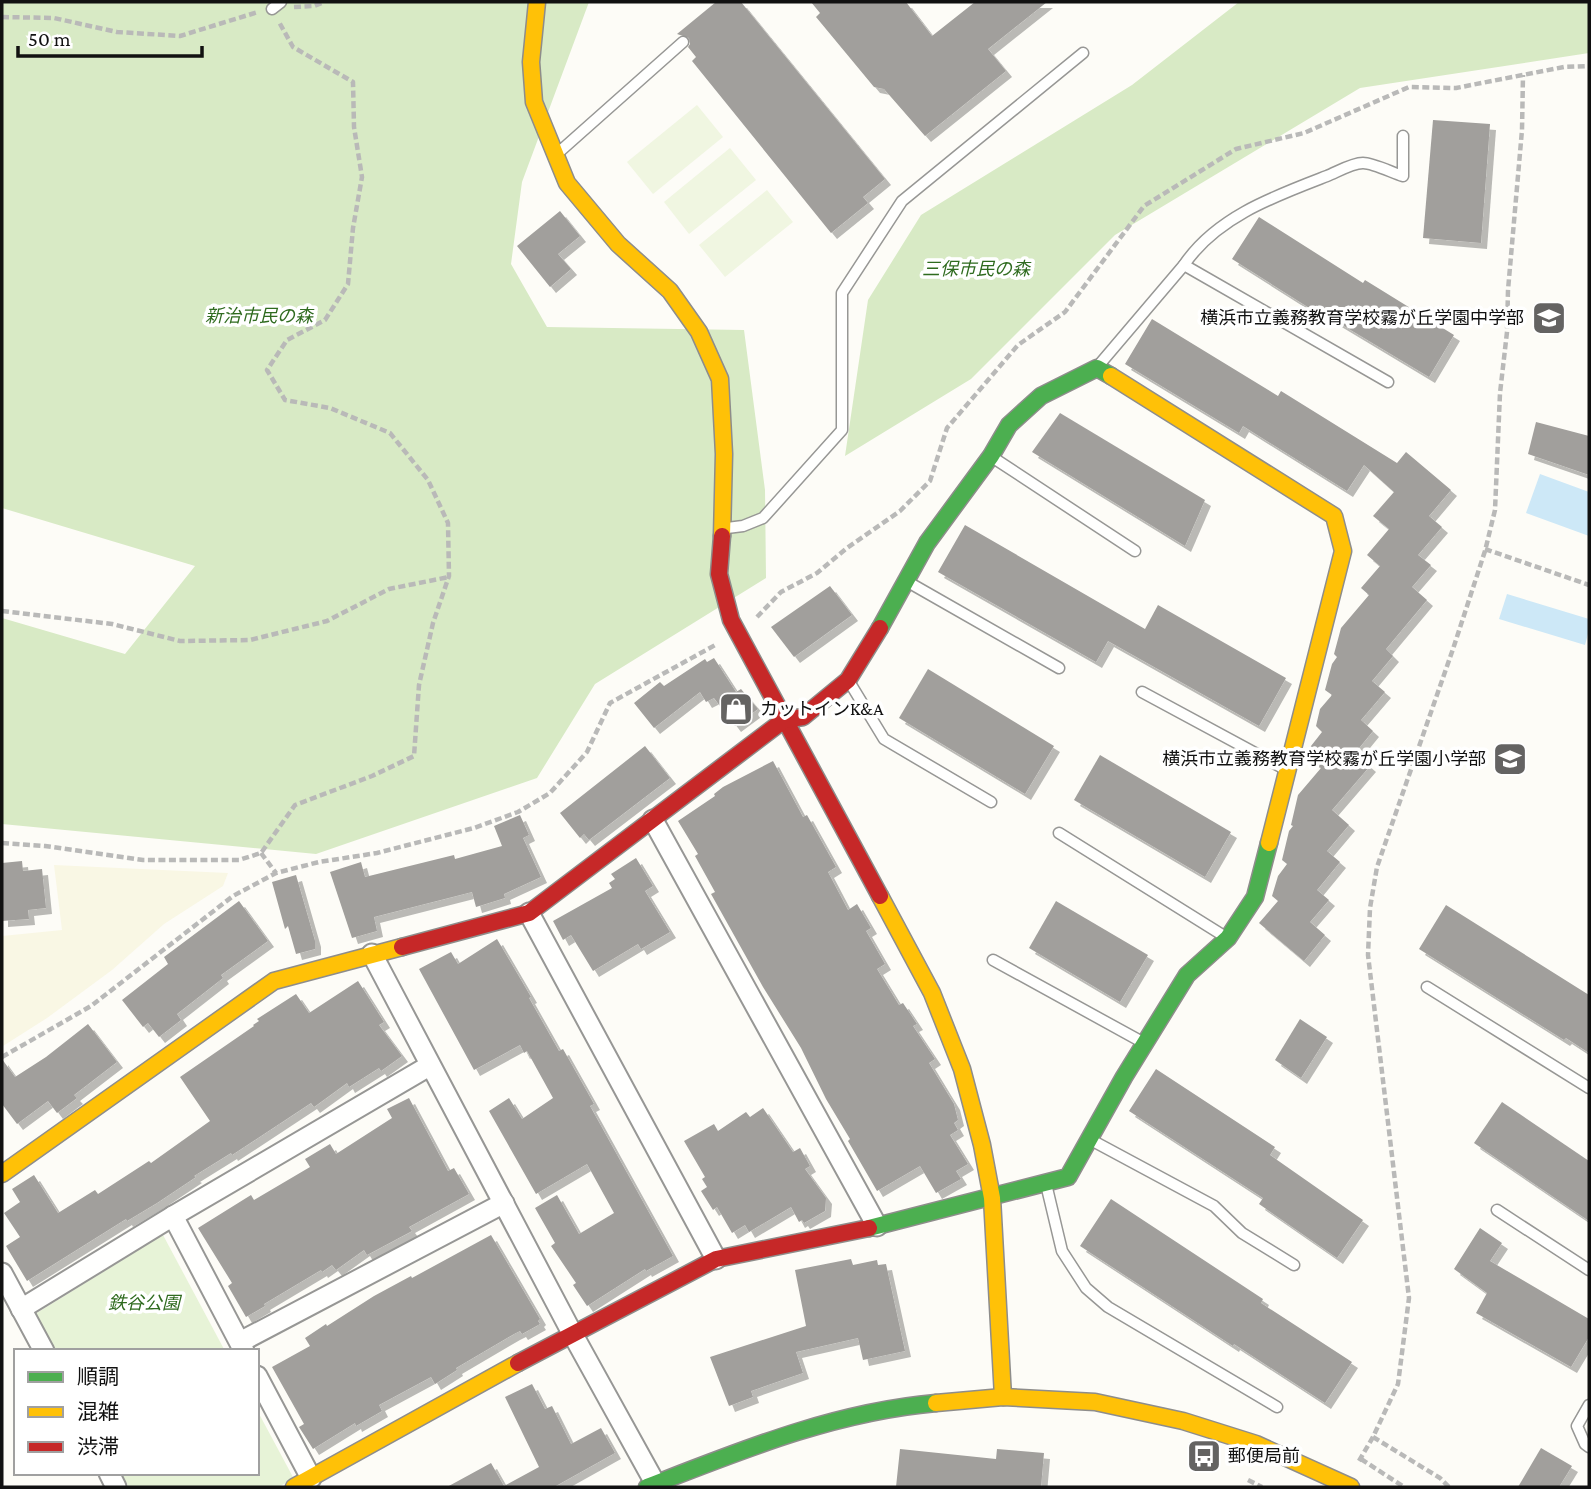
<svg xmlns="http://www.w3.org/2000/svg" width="1591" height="1489" font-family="'Crimson Pro','Noto Sans JP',serif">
  <defs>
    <filter id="shadow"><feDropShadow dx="6" dy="6" stdDeviation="0" flood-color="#0004"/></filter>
  </defs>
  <rect width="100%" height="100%" fill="#fdfcf7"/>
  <polygon fill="#f9f7e4" points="54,865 228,873 223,886 164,924 112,970 47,1018 3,1046 2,936 62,930"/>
  <g fill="#e7f3d7">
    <polygon points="163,1235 225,1351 55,1351 35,1314"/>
    <polygon points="257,1410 294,1479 278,1487 129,1487 121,1473 257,1473"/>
  </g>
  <g fill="#d8eac5">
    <polygon points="2,2 589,2 522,182 511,264 547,327 744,330 765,490 766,578 595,684 537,778 316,854 2,824 2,618 125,654 195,566 2,508"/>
    <polygon points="1239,2 1589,2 1589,53 1360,88 1115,235 971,379 845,456 868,300 921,215 1132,85"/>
  </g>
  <g fill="#f0f6e1">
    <polygon points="697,105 723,137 653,194 627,162"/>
    <polygon points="730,148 756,180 689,234 664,202"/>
    <polygon points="767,190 793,222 725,277 699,245"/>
  </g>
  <g fill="#cde8f7">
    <polygon points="1540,474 1589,492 1589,536 1526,513"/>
    <polygon points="1507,594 1589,619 1589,630 1585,645 1499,619"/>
  </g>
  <g fill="#a19f9c" filter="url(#shadow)">
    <polygon points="716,2 741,2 885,179 863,197 868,203 831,233 692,61 696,57 688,47 690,44 689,38 677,34"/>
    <polygon points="811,2 906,2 932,36 975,2 1047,2 988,49 1006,71 925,136 884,89 874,87 816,17 820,13"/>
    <polygon points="1433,120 1490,124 1481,243 1423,238"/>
    <polygon points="560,211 580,236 558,254 571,269 550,287 517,246"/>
    <polygon points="1259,217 1363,283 1365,280 1454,335 1429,377 1324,314 1322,316 1232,259"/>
    <polygon points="1152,319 1278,396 1281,391 1397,463 1406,452 1451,490 1429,516 1442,527 1418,555 1431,565 1412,587 1427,600 1386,649 1393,656 1372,681 1385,692 1361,720 1373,731 1355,753 1370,766 1332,810 1349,825 1327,851 1340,862 1317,890 1329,900 1310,922 1325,935 1304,961 1259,923 1278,901 1272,896 1278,876 1287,864 1282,860 1289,831 1293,826 1291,825 1298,795 1321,768 1308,757 1311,746 1322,732 1316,726 1320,709 1332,695 1325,690 1332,664 1337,657 1334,654 1341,628 1369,595 1361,588 1380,566 1367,555 1389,529 1373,516 1394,492 1364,465 1347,491 1243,426 1239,433 1125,364"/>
    <polygon points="1060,413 1205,500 1185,546 1032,452"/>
    <polygon points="1536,422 1589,436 1589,475 1528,454"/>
    <polygon points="965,525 1145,629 1158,605 1286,678 1259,726 1108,641 1096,662 938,572"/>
    <polygon points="830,586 852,615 794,657 771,627"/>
    <polygon points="714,658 736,692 741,689 758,709 735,726 714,698 706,702 700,692 654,728 634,703 660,682 664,686 705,659 707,662"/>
    <polygon points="928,669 1054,746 1025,794 899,718"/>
    <polygon points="645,746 670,778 589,840 584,834 580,838 560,813"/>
    <polygon points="1100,755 1231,832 1205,877 1074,800"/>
    <polygon points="773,761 803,817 807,815 836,867 828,872 848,910 857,904 871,928 866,931 885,964 877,969 899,1005 903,1003 917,1024 913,1026 935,1059 929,1063 954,1104 958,1120 954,1123 958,1130 950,1135 968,1164 956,1171 961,1179 936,1193 920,1166 877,1191 848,1141 850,1139 826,1099 801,1048 763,987 711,894 715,892 695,856 698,854 678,821 715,796 714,794 723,787"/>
    <polygon points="520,815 529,835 523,838 541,877 504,894 505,898 476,907 472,892 374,917 377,931 352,938 330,872 361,862 365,877 454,855 455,859 502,846 494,826"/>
    <polygon points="636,858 653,886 645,891 670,932 641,949 638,944 593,971 571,935 563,940 553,921 612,888 609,883 615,879 611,874"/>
    <polygon points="22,861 23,871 42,869 46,908 28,910 29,919 2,921 2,863"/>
    <polygon points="296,875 315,941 315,949 296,954 288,926 285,929 272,882"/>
    <polygon points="239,901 268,941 221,975 223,978 177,1014 181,1020 159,1037 148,1023 143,1027 122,1000 168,964 164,957"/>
    <polygon points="1056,901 1148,955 1120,1002 1029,948"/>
    <polygon points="1446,905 1589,995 1589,1053 1566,1038 1564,1040 1419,949"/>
    <polygon points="497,939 531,997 529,998 559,1051 563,1049 594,1104 590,1106 673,1256 646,1271 645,1269 587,1306 573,1285 576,1283 551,1246 555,1243 535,1208 557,1195 579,1234 614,1213 587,1164 536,1194 489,1111 509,1098 522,1119 553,1098 527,1051 524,1053 520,1045 474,1070 419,969 451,952 458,964"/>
    <polygon points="358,981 384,1022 379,1025 402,1056 381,1071 379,1068 349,1087 347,1083 314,1107 311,1103 232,1155 231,1153 194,1176 196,1177 157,1203 127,1221 126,1219 27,1281 6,1246 20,1237 4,1213 20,1202 12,1189 34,1175 58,1213 95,1190 98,1194 149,1161 151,1163 210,1121 180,1077 254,1026 253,1025 259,1021 257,1019 296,994 309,1013"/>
    <polygon points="1300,1019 1327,1037 1301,1078 1275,1060"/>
    <polygon points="88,1024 117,1062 74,1095 77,1098 57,1113 48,1101 17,1124 2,1104 2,1059 15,1077 46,1057"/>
    <polygon points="1156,1069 1275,1147 1270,1155 1363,1220 1337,1258 1259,1204 1263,1198 1129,1111"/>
    <polygon points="409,1098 448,1171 454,1168 469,1194 409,1227 412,1231 367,1255 364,1250 336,1270 332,1265 322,1272 321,1270 264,1304 265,1306 246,1317 228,1286 232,1283 198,1228 251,1195 254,1200 310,1167 305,1159 330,1144 336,1154 392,1118 387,1109"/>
    <polygon points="1502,1102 1589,1161 1589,1221 1474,1143"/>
    <polygon points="763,1108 793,1152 800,1148 810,1166 805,1169 826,1198 825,1211 804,1223 802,1220 799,1222 791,1207 749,1232 745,1225 732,1233 717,1207 713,1210 701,1191 707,1187 702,1179 705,1177 684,1141 714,1124 718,1131 746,1112 750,1117"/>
    <polygon points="1111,1199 1263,1299 1261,1303 1352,1362 1325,1403 1234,1344 1233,1346 1080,1246"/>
    <polygon points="1480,1228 1502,1243 1490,1261 1589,1319 1589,1337 1571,1367 1476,1313 1487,1293 1454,1269"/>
    <polygon points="491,1235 540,1319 538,1321 540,1324 522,1334 520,1331 514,1334 456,1368 457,1370 435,1384 431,1377 379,1405 382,1411 356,1426 355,1423 313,1449 299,1427 304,1424 272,1367 310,1346 305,1338 326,1324 327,1326 374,1296 411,1276 412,1278"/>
    <polygon points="851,1259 853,1265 877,1260 878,1265 886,1264 905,1351 863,1360 858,1338 796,1352 803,1373 751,1391 753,1397 729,1406 710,1357 806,1326 795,1270"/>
    <polygon points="532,1384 545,1409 552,1406 571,1444 601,1428 615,1453 554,1487 447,1487 491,1463 504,1486 539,1467 505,1397"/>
    <polygon points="1541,1448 1572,1466 1559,1487 1518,1487"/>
    <polygon points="900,1449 996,1459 997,1449 1044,1453 1041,1487 896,1487"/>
  </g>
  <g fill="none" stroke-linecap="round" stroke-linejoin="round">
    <g stroke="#979795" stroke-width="13">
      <g id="lane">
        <polyline points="272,9 281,2"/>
        <polyline points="558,153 683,42"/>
        <path d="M1184,265C1216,217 1275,196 1327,176C1337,172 1352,163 1363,163C1373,163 1393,173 1403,176V136"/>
        <polyline points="1099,365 1184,265 1388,382"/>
        <polyline points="992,457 1135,551"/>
        <polyline points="727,528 743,526 763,518 842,430 842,293 902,201 1083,53"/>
        <polyline points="908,582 1059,668"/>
        <polyline points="850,683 884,739 991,802"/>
        <polyline points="1142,692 1283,768"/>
        <polyline points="1059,833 1224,936"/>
        <polyline points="993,960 1144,1043"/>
        <polyline points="1427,987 1589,1088"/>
        <polyline points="1093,1141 1214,1206 1242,1233 1294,1265"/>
        <polyline points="1046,1184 1062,1251 1086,1288 1108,1307 1277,1407"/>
        <polyline points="1497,1210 1589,1270"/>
        <polyline points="1589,1405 1577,1426 1585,1444 1589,1447"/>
      </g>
    </g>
    <g stroke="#979795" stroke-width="23">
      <g id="street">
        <polyline points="653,820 877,1226"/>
        <polyline points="529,913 716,1259"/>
        <polyline points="372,954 572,1333 655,1483"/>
        <polyline points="173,1216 244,1351"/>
        <polyline points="2,1273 44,1351"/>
        <polyline points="21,1309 173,1216 429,1066"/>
        <polyline points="240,1342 504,1203"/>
        <polyline points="257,1376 311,1478"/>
        <polyline points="109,1473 116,1487"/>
      </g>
    </g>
    <g stroke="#8e8d8b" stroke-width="19">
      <g id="fast">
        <polyline points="880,628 927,543 991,456 1009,425 1041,396 1097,368 1111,376"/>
        <polyline points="869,1228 1068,1177 1124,1077 1187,975 1228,938 1255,897 1269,843"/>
        <path d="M647,1487C742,1450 834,1412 936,1403"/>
      </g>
    </g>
    <g stroke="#8e8d8b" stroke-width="19">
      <g id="slow">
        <polyline points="537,2 531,62 534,102 567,183 618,244 670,291 699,332 720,379 724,454 722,536"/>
        <polyline points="1111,376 1334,516 1343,551 1269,843"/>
        <polyline points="880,896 932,993 962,1069 982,1145 992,1198 1003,1397"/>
        <polyline points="2,1174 274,981 402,947"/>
        <polyline points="936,1403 1003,1397 1095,1402 1183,1421 1256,1444 1351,1487"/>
        <polyline points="294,1487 518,1363"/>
      </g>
    </g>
    <g stroke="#8e8d8b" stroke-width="19">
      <g id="jam">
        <polyline points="722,536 719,574 731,620 880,896"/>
        <polyline points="402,947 529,913 784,720 803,717 848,680 880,628"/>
        <polyline points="518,1363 716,1259 869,1228"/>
      </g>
    </g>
    <g stroke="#b9b9b8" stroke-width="4.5" stroke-dasharray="7 3.5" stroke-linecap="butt">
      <polyline points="294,7 314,6 324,2"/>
      <polyline points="2,17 54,18 117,32 180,36 258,12"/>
      <polyline points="1485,549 1589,585"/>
      <polyline points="2,611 112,624 180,641 250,640 327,621 389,589 449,577"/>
      <polyline points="757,617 781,592 817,573 847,548 900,511 930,481 947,428 1018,345 1065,312 1144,206 1236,149 1304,133 1409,87 1456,88 1564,67 1589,66"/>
      <polyline points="2,843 45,846 143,860 239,860 261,853 295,805 372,776 414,756 419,685 433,623 449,576 448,523 428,480 390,433 330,408 285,400 267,370 287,340 325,320 348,284 353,228 362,177 354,127 353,82 293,47 279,22"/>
      <polyline points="261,853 276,873"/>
      <polyline points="2,1057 91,1006 233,896 276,873 319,862 377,853 474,828 518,812 550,793 587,752 610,703 717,644"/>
      <polyline points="1373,1437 1440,1478 1449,1487"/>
      <polyline points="1361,1459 1404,1487"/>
      <polyline points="1359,1461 1373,1437 1398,1384 1409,1298 1368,955 1370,908 1377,867 1453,649 1485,551 1495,510 1500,393 1507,332 1508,290 1522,130 1523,75"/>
      <polyline points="1248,1480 1262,1487"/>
    </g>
    <use href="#lane" stroke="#fffffe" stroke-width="10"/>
    <use href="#street" stroke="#fffffe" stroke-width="19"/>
    <use href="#fast" stroke="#4caf50" stroke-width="16"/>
    <use href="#slow" stroke="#ffc107" stroke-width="16"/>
    <use href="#jam" stroke="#c62828" stroke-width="16"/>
  </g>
  <defs>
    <g id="school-square" transform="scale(1.75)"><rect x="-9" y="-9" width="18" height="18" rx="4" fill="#646362" stroke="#fff"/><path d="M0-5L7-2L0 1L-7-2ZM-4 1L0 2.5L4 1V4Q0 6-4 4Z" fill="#fff"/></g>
    <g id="shop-square" transform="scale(1.75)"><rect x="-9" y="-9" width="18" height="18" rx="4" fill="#646362" stroke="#fff"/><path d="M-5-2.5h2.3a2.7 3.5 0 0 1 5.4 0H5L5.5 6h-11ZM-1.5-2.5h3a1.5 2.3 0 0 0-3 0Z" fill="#fff"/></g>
    <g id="bus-square" transform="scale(1.75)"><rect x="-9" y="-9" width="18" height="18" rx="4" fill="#646362" stroke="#fff"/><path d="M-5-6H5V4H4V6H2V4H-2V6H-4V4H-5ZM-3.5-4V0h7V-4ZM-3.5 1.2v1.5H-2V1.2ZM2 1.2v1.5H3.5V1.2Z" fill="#fff"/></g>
  </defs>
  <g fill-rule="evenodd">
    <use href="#school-square" x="1549" y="318"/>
    <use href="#shop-square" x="736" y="709"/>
    <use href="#school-square" x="1510" y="759"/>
    <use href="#bus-square" x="1204" y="1456"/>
  </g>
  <g text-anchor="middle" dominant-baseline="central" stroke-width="7" stroke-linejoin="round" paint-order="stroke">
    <g font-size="18" font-style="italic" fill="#2f6b1f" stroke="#fff">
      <text x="976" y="269">三保市民の森</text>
      <text x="259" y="316">新治市民の森</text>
      <text x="144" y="1303">鉄谷公園</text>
    </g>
    <g font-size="18" fill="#111" stroke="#fff" text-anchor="end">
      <text x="1524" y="318">横浜市立義務教育学校霧が丘学園中学部</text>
      <text x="760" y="709" text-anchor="start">カットインK&amp;A</text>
      <text x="1486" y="759">横浜市立義務教育学校霧が丘学園小学部</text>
      <text x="1228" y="1456" text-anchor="start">郵便局前</text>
    </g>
  </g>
  <rect width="1591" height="1489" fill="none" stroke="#111111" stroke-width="7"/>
  <rect x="14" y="1349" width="245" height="126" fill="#ffffff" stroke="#a0a0a0" stroke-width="2"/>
  <rect x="28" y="1372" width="35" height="10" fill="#4caf50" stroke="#a0a0a0" stroke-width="2"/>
  <text x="77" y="1384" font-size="21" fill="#111111">順調</text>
  <rect x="28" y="1407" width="35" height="10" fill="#ffc107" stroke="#a0a0a0" stroke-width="2"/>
  <text x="77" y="1419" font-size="21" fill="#111111">混雑</text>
  <rect x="28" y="1442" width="35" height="10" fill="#c62828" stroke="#a0a0a0" stroke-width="2"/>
  <text x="77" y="1454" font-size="21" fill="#111111">渋滞</text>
  <path d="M18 46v10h184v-10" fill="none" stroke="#111111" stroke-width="3.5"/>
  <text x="28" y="46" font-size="21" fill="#111111" stroke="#ffffff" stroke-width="5" paint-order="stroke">50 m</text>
</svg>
